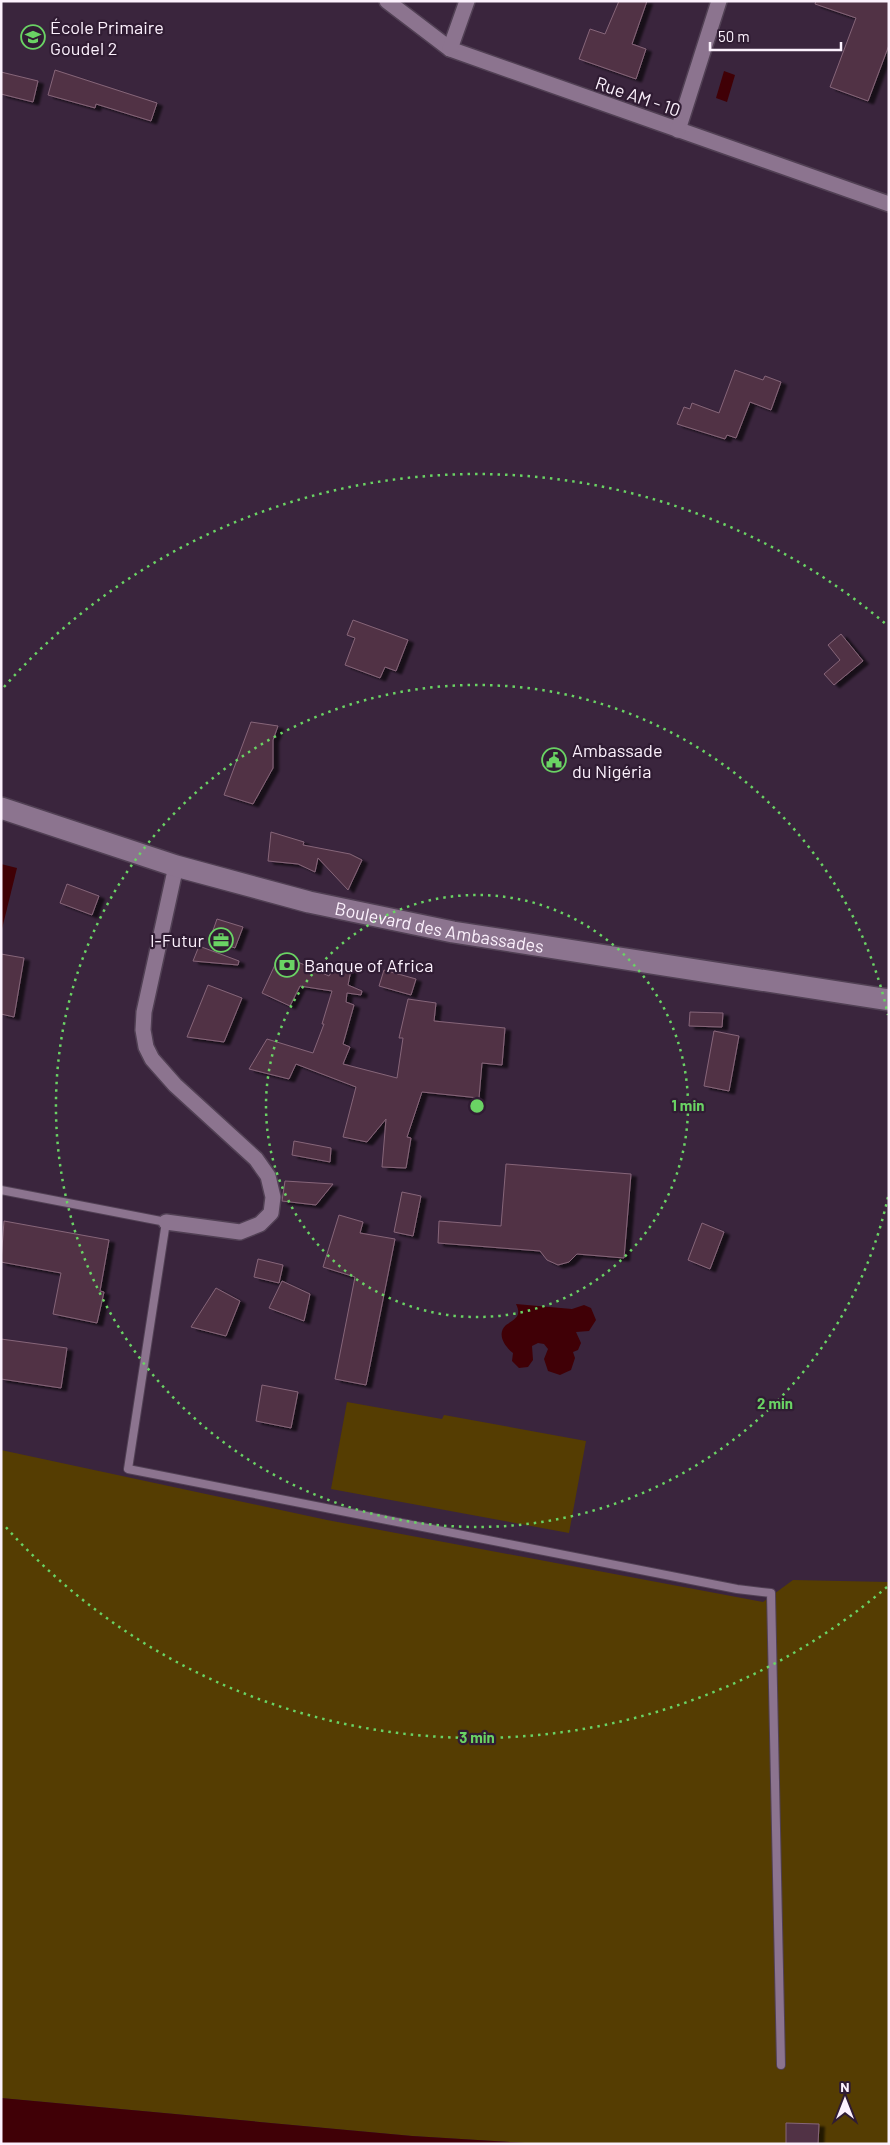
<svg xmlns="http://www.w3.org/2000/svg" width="890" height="2145" font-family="Barlow,sans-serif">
  <defs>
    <filter id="shadow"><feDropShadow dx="5.5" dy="3" stdDeviation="1" flood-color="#0009"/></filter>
  </defs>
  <rect width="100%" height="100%" fill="#3a253d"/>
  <g fill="#553d02">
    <polygon points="347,1402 442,1419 444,1415 586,1441 569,1533 331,1489"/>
    <polygon points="1,1450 327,1520 763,1602 793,1580 889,1582 889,2144 541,2144 412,2136 1,2098"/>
  </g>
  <g fill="#400006">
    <polygon points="724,71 735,75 727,102 716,98"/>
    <polygon points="1,864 17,868 1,933"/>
    <path d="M516,1304L572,1309L584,1305L591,1308L596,1320L589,1331L576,1332L581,1343L578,1350L573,1352L575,1358L571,1370L560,1375L548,1371L544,1359L548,1349L544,1344L538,1343L532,1346L533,1360L528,1367L519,1368L512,1361L513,1353C505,1347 496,1334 506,1325C515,1319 522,1316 516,1304Z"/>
    <polygon points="1,2098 412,2136 541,2144 1,2144"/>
  </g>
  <g fill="#513345" stroke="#866579" filter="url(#shadow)">
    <polygon points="619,1 647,1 632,44 646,49 636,79 579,59 590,29 605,34"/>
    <polygon points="816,1 889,1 889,45 868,101 830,87 856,18 815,4"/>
    <polygon points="55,70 157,103 151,121 96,104 95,108 48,95"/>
    <polygon points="1,72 38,81 33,102 1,94"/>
    <polygon points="735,370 763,380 765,376 781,382 771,410 750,402 736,438 727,435 725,439 677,424 684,407 690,409 692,403 719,413"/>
    <polygon points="353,620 408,640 396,671 385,667 380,678 345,665 355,638 347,635"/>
    <polygon points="841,634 863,661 834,685 824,674 840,660 828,645"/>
    <polygon points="251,722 278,726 273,740 273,768 253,804 224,795"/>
    <polygon points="271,832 304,842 303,845 350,854 362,860 348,890 318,858 315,872 298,864 268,861"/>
    <polygon points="67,884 99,896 92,915 60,903"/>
    <polygon points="217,919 243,927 235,948 210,939"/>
    <polygon points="199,946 239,961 238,965 193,961"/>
    <polygon points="1,954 24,958 14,1017 1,1014"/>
    <polygon points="280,954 329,976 334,968 351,970 348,985 362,991 361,995 347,993 346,1002 354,1005 343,1044 350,1047 343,1064 397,1078 403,1038 399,1038 408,999 436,1003 434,1021 505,1028 502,1065 482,1063 479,1098 422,1092 407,1137 411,1138 406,1168 382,1167 386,1119 367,1142 343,1137 356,1087 296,1064 289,1079 249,1069 267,1039 313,1053 324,1024 322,1024 332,991 300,986 290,1006 262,993"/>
    <polygon points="384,970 416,979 411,995 379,986"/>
    <polygon points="208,985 242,998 224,1042 187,1037"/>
    <polygon points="690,1012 723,1013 722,1027 689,1026"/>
    <polygon points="714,1031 739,1036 729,1091 704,1086"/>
    <polygon points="294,1141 331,1148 330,1162 292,1155"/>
    <polygon points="506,1164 631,1174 624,1258 577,1254 569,1262 558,1265 547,1260 540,1251 438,1243 439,1221 501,1226"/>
    <polygon points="285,1181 333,1184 316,1205 282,1201"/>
    <polygon points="402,1192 421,1196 413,1236 394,1232"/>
    <polygon points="339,1215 363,1222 360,1233 395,1239 366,1385 335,1379 355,1277 323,1267"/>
    <polygon points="4,1221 109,1240 100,1291 104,1292 97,1323 53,1314 61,1273 1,1262"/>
    <polygon points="702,1223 724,1232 710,1269 688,1260"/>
    <polygon points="258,1259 283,1265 279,1283 254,1277"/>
    <polygon points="282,1281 310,1294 304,1321 269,1308"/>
    <polygon points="216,1288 240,1301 226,1336 191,1327"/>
    <polygon points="1,1339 67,1348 61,1388 1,1379"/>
    <polygon points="262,1385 298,1392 291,1428 256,1421"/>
    <polygon points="786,2123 819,2124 818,2144 786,2144"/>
  </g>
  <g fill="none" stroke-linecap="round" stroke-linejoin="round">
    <g stroke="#514054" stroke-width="10">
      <polyline id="lane" points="1,1190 166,1222 128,1469 737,1589 771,1593 781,2065"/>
    </g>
    <g stroke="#514054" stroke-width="18">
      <g id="street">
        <polyline points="387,1 450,49 889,204"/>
        <polyline points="450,49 467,1"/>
        <polyline points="678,130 719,1"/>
        <polyline points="166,1222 240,1232 260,1224 271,1213 273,1197 268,1176 256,1159 175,1085 152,1059 146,1047 143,1030 144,1012 176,866"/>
      </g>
    </g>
    <g stroke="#514054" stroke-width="24">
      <g id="secondary">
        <path id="s1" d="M1,808L176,866L309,902L453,932L889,1000"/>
      </g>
    </g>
    <use href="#lane" stroke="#8c748f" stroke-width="8"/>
    <use href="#street" stroke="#8c748f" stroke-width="15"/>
    <use href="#secondary" stroke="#8c748f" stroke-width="21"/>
  </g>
  <g fill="none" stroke="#6ad364" stroke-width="2.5" stroke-dasharray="2.5 5">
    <circle cx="477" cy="1106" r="211"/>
    <path d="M888 1197A421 421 0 1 1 888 1015"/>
    <path d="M887 1587A632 632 0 0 1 4 1525M4 687A632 632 0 0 1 887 625"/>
  </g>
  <defs>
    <g id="school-ring" transform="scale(1.25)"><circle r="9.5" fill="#301c33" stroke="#6ad364" stroke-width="1.5"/><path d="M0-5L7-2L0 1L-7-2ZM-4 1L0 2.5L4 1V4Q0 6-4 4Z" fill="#6ad364"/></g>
    <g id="civic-ring" transform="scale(1.25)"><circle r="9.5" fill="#301c33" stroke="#6ad364" stroke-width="1.5"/><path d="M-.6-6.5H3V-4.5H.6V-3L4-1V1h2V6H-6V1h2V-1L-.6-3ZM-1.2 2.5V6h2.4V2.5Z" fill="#6ad364"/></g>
    <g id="office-ring" transform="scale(1.25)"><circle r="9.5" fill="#301c33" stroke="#6ad364" stroke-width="1.5"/><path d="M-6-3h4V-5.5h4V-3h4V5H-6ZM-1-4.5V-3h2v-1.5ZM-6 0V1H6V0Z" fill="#6ad364"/></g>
    <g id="bank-ring" transform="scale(1.25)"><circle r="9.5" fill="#301c33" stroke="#6ad364" stroke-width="1.5"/><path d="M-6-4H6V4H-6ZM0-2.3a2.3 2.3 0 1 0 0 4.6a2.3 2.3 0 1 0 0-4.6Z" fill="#6ad364"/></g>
  </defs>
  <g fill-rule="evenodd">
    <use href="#school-ring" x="33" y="37"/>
    <use href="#civic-ring" x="554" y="760"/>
    <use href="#office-ring" x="221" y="940"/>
    <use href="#bank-ring" x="287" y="965"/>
  </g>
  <g text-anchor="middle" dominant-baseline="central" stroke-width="4.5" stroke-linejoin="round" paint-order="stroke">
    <g font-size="18" fill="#fcf1fd" stroke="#301c33" text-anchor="start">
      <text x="50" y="27">École Primaire<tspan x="50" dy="21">Goudel 2</tspan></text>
      <text x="572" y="750">Ambassade<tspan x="572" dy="21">du Nigéria</tspan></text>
      <text x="204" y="940" text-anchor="end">I-Futur</text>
      <text x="304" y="965">Banque of Africa</text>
    </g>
    <g font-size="18" fill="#fcf1fd" stroke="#301c33">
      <text transform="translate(638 96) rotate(19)">Rue AM - 10</text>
      <text stroke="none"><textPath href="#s1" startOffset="455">Boulevard des Ambassades</textPath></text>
    </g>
  </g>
  <circle cx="477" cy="1106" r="8" fill="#6ad364" stroke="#301c33" stroke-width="2.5"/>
  <g font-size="15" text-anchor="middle" font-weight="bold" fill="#6ad364" stroke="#301c33" stroke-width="4.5" stroke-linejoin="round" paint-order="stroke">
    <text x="688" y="1111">1 min</text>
    <text x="775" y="1409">2 min</text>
    <text x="477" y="1743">3 min</text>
  </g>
  <rect width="890" height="2145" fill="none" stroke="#fcf1fd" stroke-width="5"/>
  <g transform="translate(845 2100)" stroke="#301c33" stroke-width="4" paint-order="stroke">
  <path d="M0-4L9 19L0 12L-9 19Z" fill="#fcf1fd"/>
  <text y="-8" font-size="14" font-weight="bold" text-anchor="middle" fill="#fcf1fd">N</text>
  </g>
  <path d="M710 42v8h131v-8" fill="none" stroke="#fcf1fd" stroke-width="2.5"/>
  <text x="718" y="42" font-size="15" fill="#fcf1fd" stroke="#301c33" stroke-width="4" paint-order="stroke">50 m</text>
</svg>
